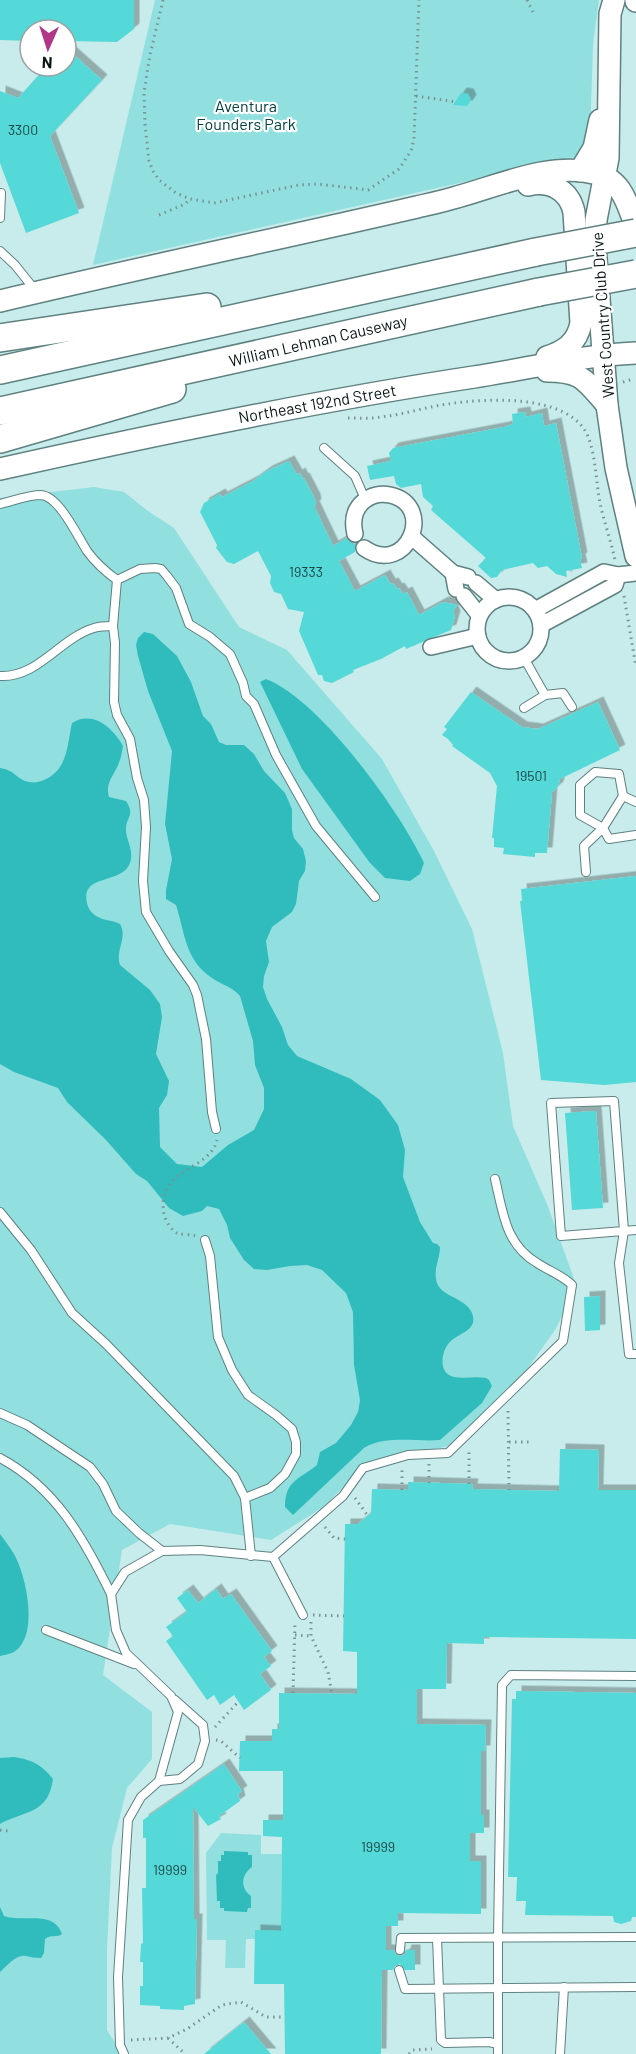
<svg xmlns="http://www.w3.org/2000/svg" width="636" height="2054" font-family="Barlow,sans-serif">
  <defs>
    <filter id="shadow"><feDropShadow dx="5.5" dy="-5.5" stdDeviation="0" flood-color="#0004"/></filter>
  </defs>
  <rect width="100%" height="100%" fill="#c7eceb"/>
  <g fill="#91e0df">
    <polygon points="155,0 599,0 593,45 590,140 580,156 93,265"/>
    <polygon points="94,487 124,492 148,511 174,528 239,627 287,650 382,759 434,851 472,929 503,1053 513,1126 547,1204 577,1287 555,1330 528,1368 449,1446 364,1465 325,1506 271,1540 170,1524 122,1550 103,1675 152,1712 152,1759 127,1788 112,1848 107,1949 107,2030 122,2054 0,2054 0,498"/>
    <polygon points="221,1833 261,1835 261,1854 282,1854 281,1911 286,1931 255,1931 255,1939 246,1939 245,1968 225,1968 226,1940 207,1940 206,1853"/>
  </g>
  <g fill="#30bcbc">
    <path d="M144,632L153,634L177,656L191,682L203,716L211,724L219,742L226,745H244L254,754L264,771L285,793L292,809V830L294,838L303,849L306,861L305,871L299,881L296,904L292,912L272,927L266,941L269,962L264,976L263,987L267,999L282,1027L288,1045L297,1056L351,1079L380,1100L398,1125L405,1150L403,1177L420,1222L433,1243L437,1244L440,1247C440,1258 434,1268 436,1279C438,1297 466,1297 472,1313C479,1331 457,1333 449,1343C441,1352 438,1374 454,1377C464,1379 475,1376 486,1378L489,1380L492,1386L482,1403L440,1440C416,1442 385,1435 364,1448L293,1515L285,1507C285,1480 300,1479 317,1465L320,1452L336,1443L351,1425L358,1412L360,1400L354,1365L353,1312L346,1293L322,1270L307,1265L290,1266L267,1270L254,1269L244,1260L230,1238L227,1225L219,1209L207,1206L202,1211L183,1216L169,1208L147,1181L136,1174L106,1140L67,1102L58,1088L14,1072L0,1064V768C14,770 14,776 25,781C31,783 38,783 44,780C68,770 67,745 72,723C93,710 113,728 123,746C122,752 121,759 118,765C113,777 105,783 109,797L126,801C136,816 125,817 126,831C127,842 134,851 130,863C122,885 80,873 87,903C88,909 93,915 98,917C105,921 113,920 120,924C128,938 115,950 120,965L150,990L160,1004L162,1017L156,1054L169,1081L167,1095L159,1108L160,1147L177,1164L202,1167L228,1145L254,1130L264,1109V1088L255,1065L253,1041L240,996C233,987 222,985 212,978C185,960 185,933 176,905L166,899V890L172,859L165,824L172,751L148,691L138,656L136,645L138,638Z"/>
    <path d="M266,679C319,699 400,811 424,863L420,874L410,881L385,878L370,863L302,769L260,682Z"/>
    <path d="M0,1534C5,1541 10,1547 14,1554C26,1575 40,1636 14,1652C10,1654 4,1655 0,1656Z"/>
    <path d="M14,1757C32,1760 41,1764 53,1779C48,1815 25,1810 0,1824V1758Z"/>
    <path d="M224,1851L248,1852V1855H252V1867C241,1875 240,1888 251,1896V1908H248L247,1912L224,1911V1908H220V1901H217L216,1875L218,1873V1861H221V1855H224Z"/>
    <path d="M0,1907L4,1916C24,1923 53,1909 62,1934C57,1938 51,1934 45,1939L44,1953L41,1958C35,1958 31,1957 26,1956C16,1954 7,1966 0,1972Z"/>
  </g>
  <g fill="#55d8d8" filter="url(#shadow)">
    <polygon points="0,0 134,0 134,29 117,42 66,41 66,30 30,30 30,41 0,40"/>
    <polygon points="66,48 102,80 50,136 79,213 26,233 0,163 0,91 18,98 47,66 66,66"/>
    <polygon points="461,93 468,94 471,100 467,106 453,105"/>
    <polygon points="525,412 526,417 542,413 544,426 556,423 582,558 580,559 582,568 566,571 567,577 556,574 547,566 538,568 533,563 502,570 497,577 491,578 478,566 486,558 431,510 433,506 423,497 421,484 401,488 396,484 394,476 370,480 367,466 391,461 389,453 393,448 504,427 513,424 512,414"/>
    <polygon points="289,461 297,475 300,473 303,479 304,478 315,499 316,505 314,506 333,546 347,538 351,543 355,544 355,552 339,561 355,591 385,575 390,584 393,583 397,589 399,588 403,594 407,592 419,615 443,602 457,605 453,611 455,616 451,630 406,649 405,646 381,659 353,670 354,672 332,683 324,681 322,675 318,675 299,631 304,612 288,609 281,594 274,592 270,583 271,576 258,551 234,564 227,562 216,548 217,545 200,512 204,503 220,494 222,497 253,481 267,471"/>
    <polygon points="471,692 522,727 538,729 598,702 620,750 560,779 558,787 552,792 547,853 535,853 535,857 503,854 504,848 494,847 494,838 492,838 497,786 490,773 452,746 453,745 448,739 442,735 447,729 444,727"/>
    <polygon points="636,876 636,1082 604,1085 541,1080 520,901 522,901 521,889"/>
    <polygon points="596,1111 603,1208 572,1210 565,1113"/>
    <polygon points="600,1296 600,1330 585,1331 584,1297"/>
    <polygon points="560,1449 599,1450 598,1490 636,1490 636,1639 484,1637 484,1644 447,1643 446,1689 417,1689 417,1724 486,1725 485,1751 481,1751 481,1815 484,1815 484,1833 470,1833 470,1861 481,1861 481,1914 398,1913 398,1926 386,1926 386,1950 394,1950 396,1955 400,1956 405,1954 406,1950 415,1950 415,1970 405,1970 400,1964 395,1966 393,1970 382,1970 381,2054 285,2054 284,1984 254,1984 255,1930 281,1931 282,1837 263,1836 263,1820 283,1820 283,1771 239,1771 240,1741 272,1741 272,1729 279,1729 279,1693 357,1694 357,1652 343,1651 345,1524 358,1524 371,1513 372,1489 408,1490 408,1482 473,1484 472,1489 559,1491"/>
    <polygon points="216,1589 223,1599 231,1594 272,1651 264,1657 271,1666 260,1674 271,1690 244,1710 234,1695 220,1705 214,1695 207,1700 166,1641 173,1636 166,1627 187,1612 177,1598 188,1590 198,1603"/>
    <polygon points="516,1691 636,1693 636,1917 632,1917 631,1921 621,1924 614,1922 613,1916 525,1915 526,1901 516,1901 517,1877 508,1877 512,1699 516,1699"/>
    <polygon points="224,1764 242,1791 238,1794 240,1801 219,1816 221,1819 208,1826 193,1807 194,1919 197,1919 195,2004 184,2006 184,2010 160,2009 160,2006 140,2005 140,1986 143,1986 143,1962 140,1962 141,1944 143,1943 142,1888 146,1888 146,1838 143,1838 143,1820"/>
    <polygon points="244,2022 271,2054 204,2054"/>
  </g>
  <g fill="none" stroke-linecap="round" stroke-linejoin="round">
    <g stroke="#5f8180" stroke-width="10">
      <g id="lane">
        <polyline points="0,218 1,193"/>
        <polyline points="0,251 15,265 35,290"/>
        <polyline points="324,448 355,476 365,499"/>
        <path d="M0,504C13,501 28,495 41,495C59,496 78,537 87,551C95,562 106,572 117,580"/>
        <polyline points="524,658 545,695"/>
        <path d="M0,676C38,678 60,638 94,628C100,626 107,626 113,626"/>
        <polyline points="524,708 545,695 563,693 572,707"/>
        <polyline points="636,802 623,796 603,828 609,839 636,835"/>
        <polyline points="586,872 584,846 603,828 580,815 580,785 595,772 619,774 623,796"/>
        <polyline points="216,1129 212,1112 206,1039 197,995 193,985 169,951 146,912 143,881 146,827 144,800 137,778 130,739 117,715 114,702 115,643 113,626 117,580 140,569 155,568 161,569 167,576 176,588 189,624 210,637 230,654 243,683 246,696 254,704 276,755 316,826 375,897"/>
        <polyline points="0,1212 31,1250 72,1313 106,1344 234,1476 245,1498 251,1556"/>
        <polyline points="636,1230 561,1236 551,1103 614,1101 624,1231 619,1263 629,1354 636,1354"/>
        <polyline points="205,1240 210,1256 218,1337 232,1370 248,1395 276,1415 292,1429 296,1442 296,1454 285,1474 270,1488 245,1498"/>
        <polyline points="0,1413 27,1425 90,1467 103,1484 116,1511 139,1533 162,1551"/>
        <path d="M0,1458C56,1488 84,1539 111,1594"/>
        <polyline points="273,1557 303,1615"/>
        <polyline points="46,1630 134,1664"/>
        <polyline points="159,1781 180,1779 198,1764 205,1741 203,1725 175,1700"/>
        <polyline points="437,1938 441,2040 445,2043 489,2042 498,2044"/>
        <polyline points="400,1950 401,1938 636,1937"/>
        <polyline points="399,1970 405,1989 636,1987"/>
        <path d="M124,2054L120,2045L118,1977L128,1820L141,1797L159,1781L178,1712L171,1696L126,1653L116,1630L111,1594L125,1572L162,1551L200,1550L273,1557L343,1496L363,1468L408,1455L448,1453L563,1341L572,1285C562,1275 549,1271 537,1263C505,1244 503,1212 495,1179"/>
        <polyline points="498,2054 498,1938 502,1685 511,1675 636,1676"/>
        <polyline points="560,2054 564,1987"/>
      </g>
    </g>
    <g stroke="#5f8180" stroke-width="18">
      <g id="street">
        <path d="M355,534C352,521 354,509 364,501C371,495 381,493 390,495C437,505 407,578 364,548"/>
        <polyline points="412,537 453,573 468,577"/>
        <polyline points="453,573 456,589"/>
        <polyline points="476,583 496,600"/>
        <polyline points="464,596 479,615"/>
        <circle cx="509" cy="629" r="32"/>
        <polyline points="535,610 604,572 618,575 636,573"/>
        <polyline points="541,625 615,585 618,575"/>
        <polyline points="431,647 478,636"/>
      </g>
    </g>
    <g stroke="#5f8180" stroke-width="24">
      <g id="secondary">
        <polyline points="614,0 610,14 608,158 596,220 595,245 607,405 616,468 636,556"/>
        <polyline points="636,0 636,1"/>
        <polyline points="580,171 594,148 600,120"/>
        <path d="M528,185C549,180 569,189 574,212L581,323C577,343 565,351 547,357"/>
        <path d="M0,301C139,268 278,239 417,207C430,204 444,201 457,197C498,186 550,162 594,173C622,179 627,203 636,227"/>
        <path d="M547,371C582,371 585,380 607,405"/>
        <path d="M0,469C157,434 315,401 474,377C528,369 581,355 636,353"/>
      </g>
    </g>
    <g stroke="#5f8180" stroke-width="30">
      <g id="highway">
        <polyline points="0,338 207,307"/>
        <polyline points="0,370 536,252"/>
        <polyline points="0,411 539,292"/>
        <polyline points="0,439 172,389"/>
      </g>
    </g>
    <g stroke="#789392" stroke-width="3" stroke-dasharray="1.5 4.5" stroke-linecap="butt">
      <polyline points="163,0 150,55 144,92 145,124 149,161 153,171 159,180 176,193 190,199 214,203 299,185 318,184 368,190 399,169 411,151 414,139 419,0"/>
      <polyline points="527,0 533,12"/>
      <polyline points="416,96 457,102"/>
      <polyline points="159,215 185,204 190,199"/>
      <polyline points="623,382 633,379"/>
      <path d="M348,418C359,418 370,419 380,417C403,415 425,407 448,404C487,398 573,393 589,439C596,459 596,482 600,503C604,522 611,541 615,560"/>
      <polyline points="624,596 636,667"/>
      <path d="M195,1236C190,1234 182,1235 177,1233C171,1230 165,1220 164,1214C156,1167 209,1172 217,1140"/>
      <polyline points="508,1411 509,1490"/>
      <polyline points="509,1442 533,1442"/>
      <polyline points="429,1464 429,1483"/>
      <polyline points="469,1484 469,1450"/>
      <polyline points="402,1490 402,1468"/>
      <polyline points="355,1498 368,1516"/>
      <polyline points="325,1527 334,1538 345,1539"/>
      <polyline points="313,1615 344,1616"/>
      <polyline points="311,1622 311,1636 328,1672 332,1694"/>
      <polyline points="295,1635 311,1636"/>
      <polyline points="293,1693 295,1622"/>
      <polyline points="215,1727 238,1702"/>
      <polyline points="216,1740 221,1741 240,1758"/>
      <polyline points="0,1830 9,1831"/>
      <polyline points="168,2038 185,2054"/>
      <polyline points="131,2040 168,2038 187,2029 222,2005 241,2002 266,2017 285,2017"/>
      <polyline points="409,2054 412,2050 432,2049"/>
    </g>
    <use href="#lane" stroke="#fff" stroke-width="8"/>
    <use href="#street" stroke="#fff" stroke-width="15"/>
    <use href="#secondary" stroke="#fff" stroke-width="21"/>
    <use href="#highway" stroke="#fff" stroke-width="27"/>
    <g stroke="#5f8180" stroke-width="30" stroke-linecap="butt">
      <g id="highway-bridge">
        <polyline points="536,252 636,233"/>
        <polyline points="539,292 636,274"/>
      </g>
    </g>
    <use href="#highway-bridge" stroke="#fff" stroke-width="27"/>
  </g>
  <g text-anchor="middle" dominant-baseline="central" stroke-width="4.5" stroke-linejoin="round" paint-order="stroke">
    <g font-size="14" fill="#1c4746">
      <text x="23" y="129">3300</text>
      <text x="306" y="571">19333</text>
      <text x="531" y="775">19501</text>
      <text x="378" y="1846">19999</text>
      <text x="170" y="1869">19999</text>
    </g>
    <g font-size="16" fill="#024242" stroke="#fff">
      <text x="246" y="105">Aventura<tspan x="246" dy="18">Founders Park</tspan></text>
    </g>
    <g font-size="16" fill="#091716" stroke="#fff">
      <text transform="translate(602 315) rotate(-94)">West Country Club Drive</text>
      <text transform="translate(318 340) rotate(-13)">William Lehman Causeway</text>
      <text transform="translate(317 403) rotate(-10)">Northeast 192nd Street</text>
    </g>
  </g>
  <g transform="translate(48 48) rotate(183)"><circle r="28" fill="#ffffff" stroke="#9da2a2" stroke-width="1.5"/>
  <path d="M0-4.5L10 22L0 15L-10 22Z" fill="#b13687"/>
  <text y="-9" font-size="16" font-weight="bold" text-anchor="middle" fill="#091716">N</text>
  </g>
</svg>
